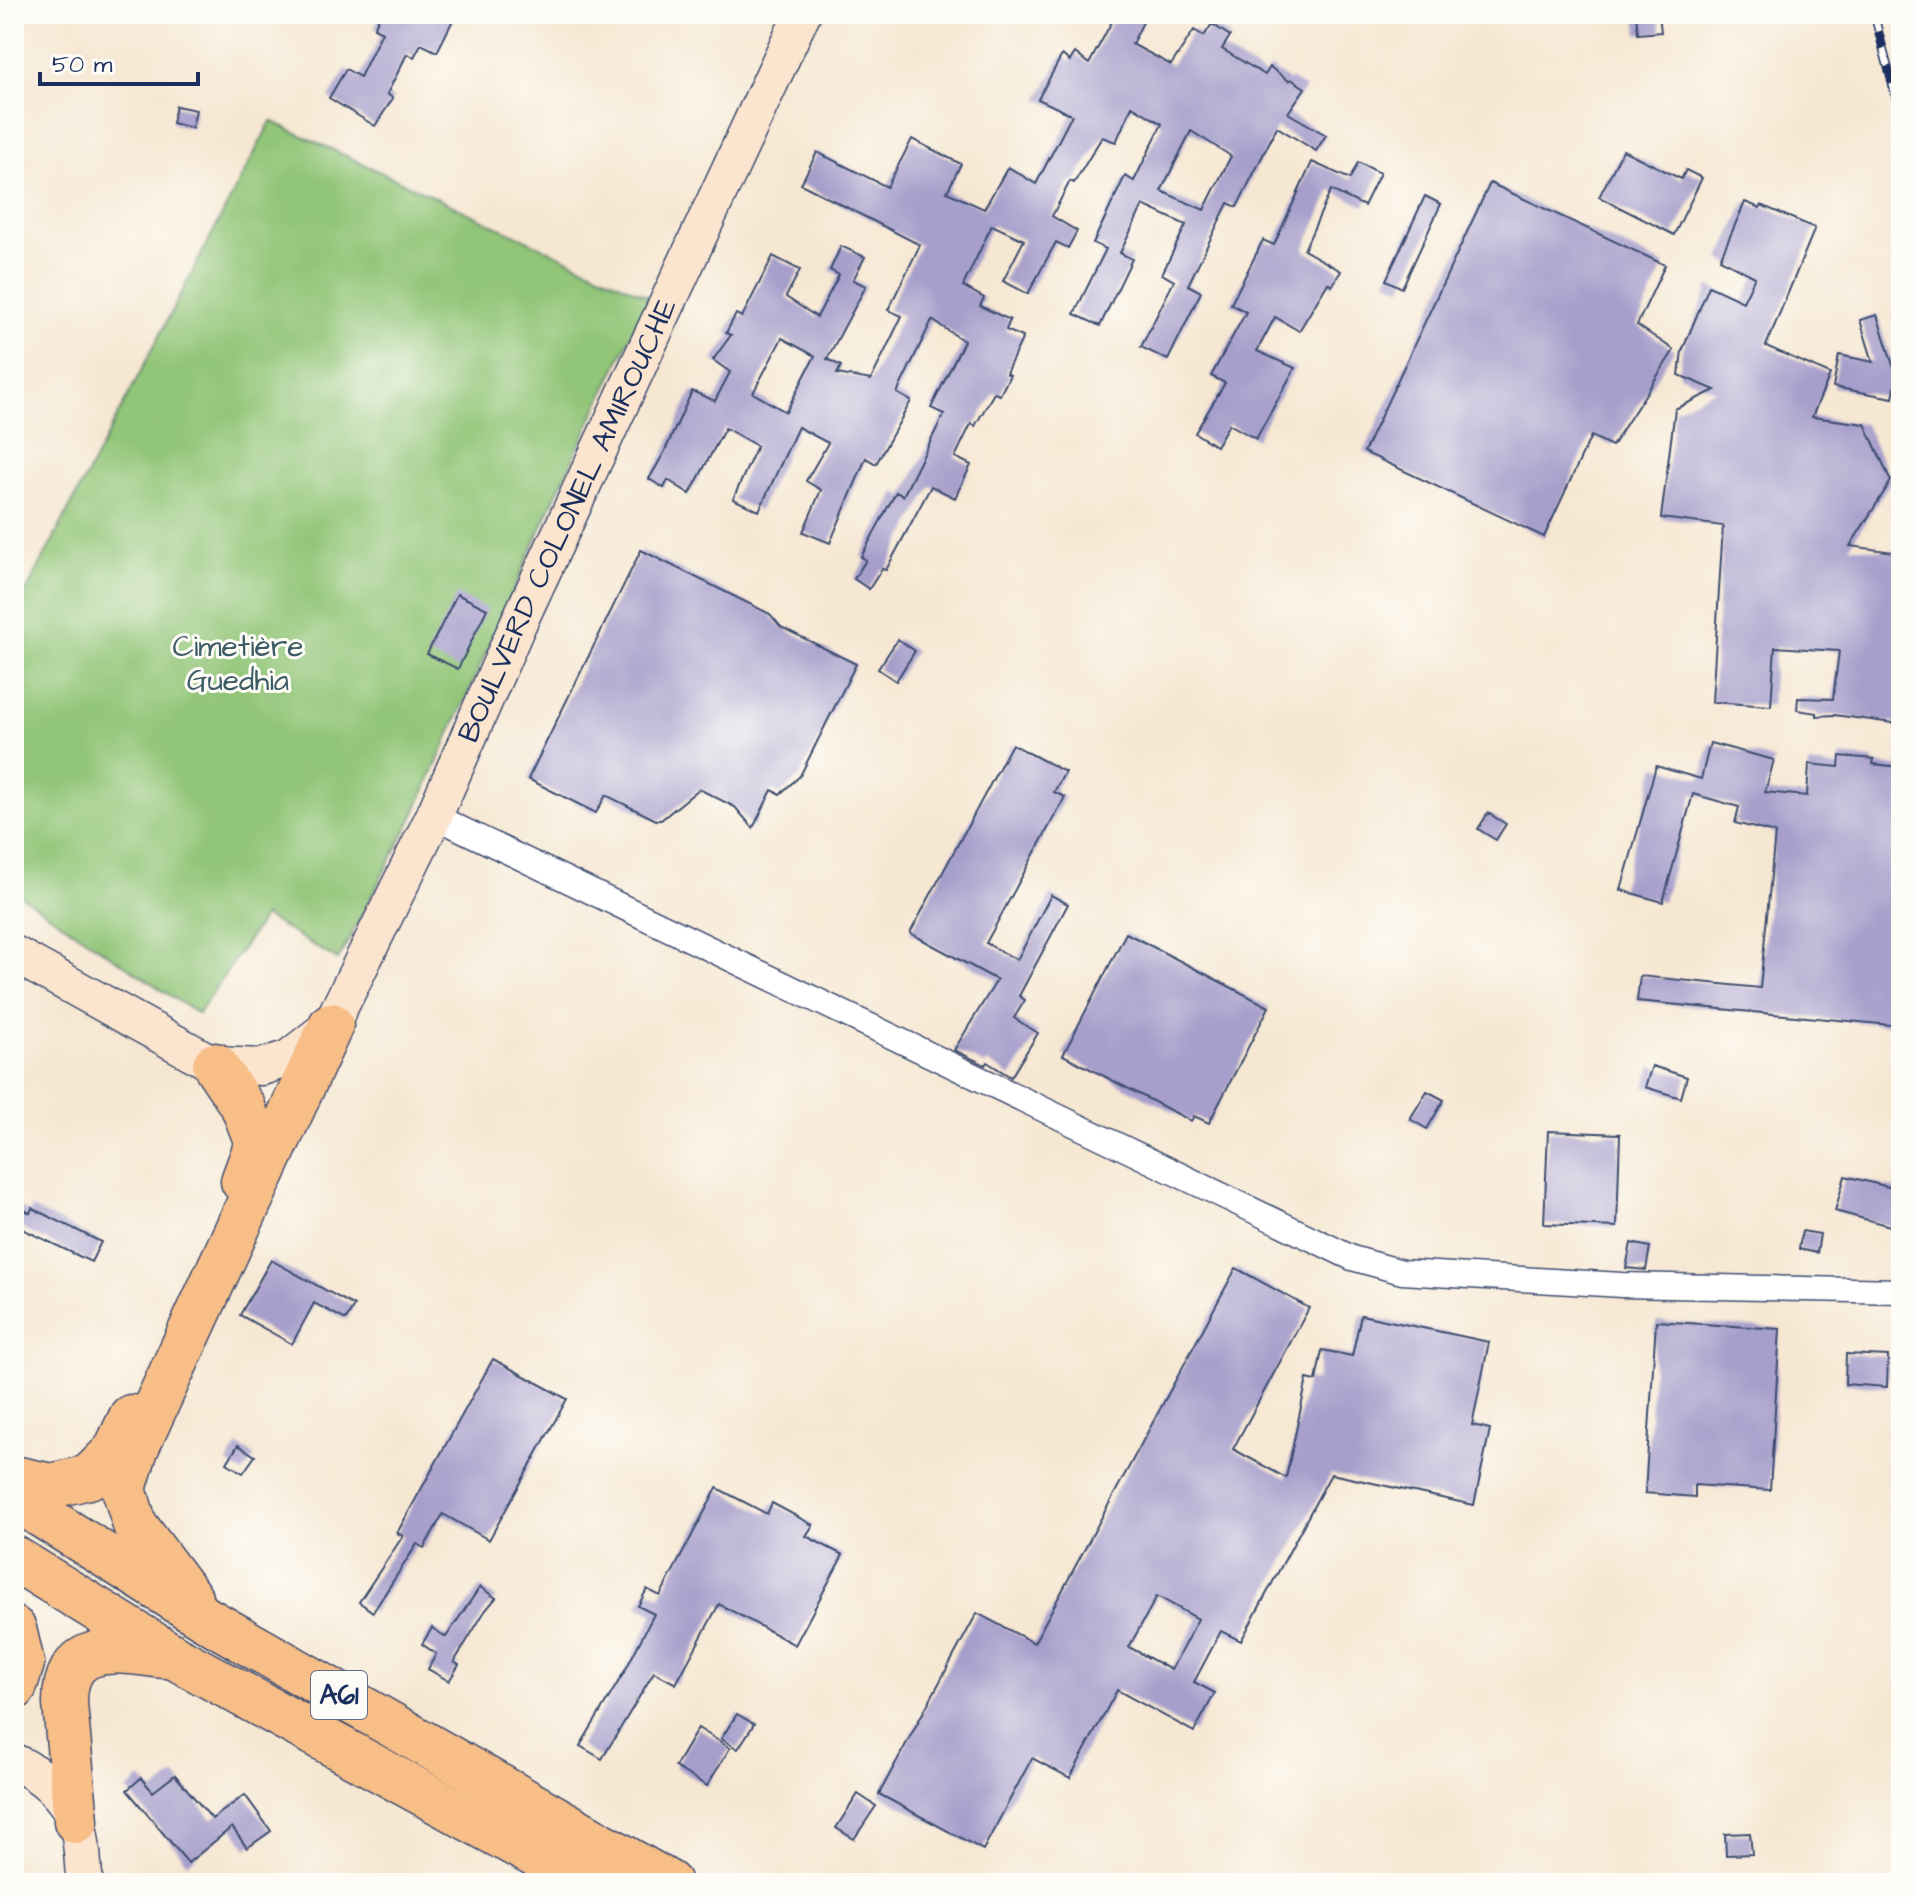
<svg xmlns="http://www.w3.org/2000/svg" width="1915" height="1897" font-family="'Architects Daughter',sans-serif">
  <rect width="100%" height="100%" fill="#fdfcf7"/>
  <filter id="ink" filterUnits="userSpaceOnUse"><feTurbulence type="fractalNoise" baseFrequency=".0125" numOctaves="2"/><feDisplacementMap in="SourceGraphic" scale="16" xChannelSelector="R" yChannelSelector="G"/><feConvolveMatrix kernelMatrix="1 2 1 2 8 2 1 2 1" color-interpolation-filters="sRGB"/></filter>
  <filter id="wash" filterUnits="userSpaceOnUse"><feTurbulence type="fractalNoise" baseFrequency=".006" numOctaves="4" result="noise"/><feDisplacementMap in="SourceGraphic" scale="32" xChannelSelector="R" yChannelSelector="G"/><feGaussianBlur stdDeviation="1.8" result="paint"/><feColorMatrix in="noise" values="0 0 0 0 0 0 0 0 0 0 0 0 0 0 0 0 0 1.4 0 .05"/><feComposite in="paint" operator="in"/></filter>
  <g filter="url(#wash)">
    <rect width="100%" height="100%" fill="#f6e7d2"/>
    <polygon fill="#91c577" stroke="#567a6a" stroke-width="2" points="271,121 649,297 553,501 413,817 338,960 264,916 198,1014 14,891 14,615"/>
    <g id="blocks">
      <g fill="#a69ecb" fill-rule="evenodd">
        <polygon points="381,14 456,14 437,52 421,44 414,57 407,54 387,94 393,98 375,126 329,98 346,69 360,77 382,32 374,28"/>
        <path d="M1116,14H1147L1132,44L1171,65L1194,30L1204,36L1212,24L1230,36L1222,49L1265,75L1270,67L1289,81L1291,79L1305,88L1288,113L1326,135L1316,151L1277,127L1237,207L1228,203L1188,285L1201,292L1168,360L1141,347L1174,281L1162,274L1186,225L1143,205L1120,253L1132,259L1100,326L1074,314L1106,249L1093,243L1125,176L1134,181L1162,124L1132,106L1116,142L1102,137L1074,183L1070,181L1052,216L1077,231L1068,248L1056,242L1028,294L1003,281L1024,240L992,225L963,286L984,298L980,306L1010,320L1006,330L1023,337L1006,373L1010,375L1000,395L994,393L975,426L971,424L955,457L971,465L955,498L931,486L886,570L882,569L869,589L854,579L866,560L861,557L896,492L903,496L944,414L931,408L964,341L932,320L897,393L911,401L876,464L866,458L830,543L803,532L821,490L806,481L828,443L798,427L759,511L733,499L757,446L725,428L690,494L668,480L664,488L649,479L664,453L692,391L715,401L730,372L713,360L731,335L726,333L736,314L742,317L773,256L800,270L786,297L817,317L839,275L830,270L841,246L865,257L853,280L866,286L827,359L841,366L837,374L871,380L902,316L888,310L920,245L801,184L817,152L887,187L912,139L961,164L947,192L984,209L1008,167L1036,184L1072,115L1038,99L1062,55L1070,61L1075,53L1089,64ZM1191,131L1231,156L1204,210L1161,191ZM782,338L815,356L786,412L753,393Z"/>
        <polygon points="1636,14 1659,14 1661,32 1638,34"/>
        <polygon points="176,106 196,110 192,128 172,123"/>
        <polygon points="1623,150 1681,179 1686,170 1702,178 1674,235 1599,197"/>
        <polygon points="1312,162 1350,179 1358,162 1380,173 1364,206 1331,190 1304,250 1341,271 1332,286 1328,283 1299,331 1275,317 1257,351 1295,368 1256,439 1229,424 1216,446 1195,433 1225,383 1211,376 1246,312 1231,304 1263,240 1274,245"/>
        <polygon points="1490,183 1665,265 1637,325 1674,350 1612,446 1591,436 1544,537 1364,452"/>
        <polygon points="1425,196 1441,204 1402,288 1386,280"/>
        <polygon points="1745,202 1760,208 1761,205 1815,228 1766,346 1830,374 1812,417 1865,424 1891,481 1850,546 1901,553 1901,724 1834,715 1817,716 1817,713 1797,710 1798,698 1833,699 1839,651 1775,647 1771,706 1712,702 1723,526 1661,518 1675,409 1715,390 1679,375 1682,351 1709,286 1743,302 1755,277 1720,259"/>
        <polygon points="1877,315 1893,365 1899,367 1893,398 1833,387 1839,355 1873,362 1860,320"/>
        <polygon points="641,550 770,614 781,627 856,664 800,776 780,794 772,790 753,828 735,807 699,789 661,820 656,820 606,795 596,813 528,779"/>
        <polygon points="457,594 487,609 458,669 427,654"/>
        <polygon points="898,639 915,651 896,681 878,669"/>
        <polygon points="1710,743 1774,760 1765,792 1807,796 1809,764 1839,767 1840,756 1874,759 1873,764 1901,767 1901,1026 1637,1001 1640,976 1760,988 1775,833 1735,823 1739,807 1693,794 1663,902 1621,890 1656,766 1701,779"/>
        <polygon points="1012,744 1065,772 1054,792 1065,797 986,943 1017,960 1051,895 1068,904 1019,996 1025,1000 1014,1018 1038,1033 1011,1077 987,1062 985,1065 954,1050 997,980 910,933"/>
        <polygon points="1488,813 1506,824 1496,840 1478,829"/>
        <polygon points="1126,933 1269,1007 1209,1123 1194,1116 1191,1121 1063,1055"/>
        <polygon points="1652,1066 1687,1077 1681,1098 1645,1087"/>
        <polygon points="1427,1091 1444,1100 1427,1129 1410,1119"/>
        <polygon points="1548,1131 1620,1134 1617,1227 1544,1224"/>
        <polygon points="1845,1176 1901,1190 1901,1229 1835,1211"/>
        <polygon points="14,1204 30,1213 32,1208 101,1242 91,1262 14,1225"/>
        <polygon points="1802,1231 1820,1234 1817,1253 1799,1249"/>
        <polygon points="1631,1243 1650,1247 1646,1270 1626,1268"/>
        <polygon points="271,1260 354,1306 346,1320 314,1303 292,1344 240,1315"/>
        <path d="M1236,1268L1309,1308L1233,1449L1286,1478L1307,1379L1316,1381L1322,1350L1352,1356L1361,1315L1489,1342L1472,1425L1490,1429L1474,1505L1331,1474L1241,1641L1221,1631L1194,1682L1215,1693L1194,1732L1117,1690L1070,1778L1032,1758L983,1850L879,1794L977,1613L1034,1643ZM1157,1596L1198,1619L1171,1670L1129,1647Z"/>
        <polygon points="1656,1321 1780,1329 1770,1490 1695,1485 1695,1497 1645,1493"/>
        <polygon points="1846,1354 1888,1356 1887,1387 1845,1384"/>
        <polygon points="493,1359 567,1399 489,1540 443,1514 424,1548 417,1544 373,1612 359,1602 403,1536 397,1533"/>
        <polygon points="238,1445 255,1456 243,1473 227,1463"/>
        <polygon points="717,1488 767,1514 772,1503 813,1525 806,1536 843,1555 795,1645 719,1604 676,1684 654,1672 602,1759 580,1746 626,1669 654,1614 638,1606 647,1589 660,1596"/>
        <polygon points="480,1587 496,1598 485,1611 454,1662 459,1665 449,1681 428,1669 436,1654 422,1644 432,1628 446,1637"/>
        <polygon points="737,1714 754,1724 738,1749 721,1739"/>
        <polygon points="698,1728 730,1748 707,1786 675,1767"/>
        <polygon points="175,1775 212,1819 245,1795 271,1831 247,1848 232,1827 188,1863 127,1790 141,1778 153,1792"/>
        <polygon points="858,1794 876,1806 854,1839 836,1828"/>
        <polygon points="1750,1833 1752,1854 1726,1855 1725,1834"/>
      </g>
    </g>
  </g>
  <g filter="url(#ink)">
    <use href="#blocks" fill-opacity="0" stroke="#3c4b6f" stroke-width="2"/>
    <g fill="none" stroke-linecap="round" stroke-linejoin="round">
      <g stroke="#3c4b6f" stroke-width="27">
        <polyline id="street" points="434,816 1352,1258 1402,1272 1622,1285 1901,1291"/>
      </g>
      <g stroke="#3c4b6f" stroke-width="39">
        <g id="secondary">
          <path id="s1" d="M14,954L215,1065L262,1067L289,1058L331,1025L434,816L518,624L802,14"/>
          <path d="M14,1762C40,1773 65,1794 76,1821C83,1839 82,1864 85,1883"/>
        </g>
      </g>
      <g stroke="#3c4b6f" stroke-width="47">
        <g id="highway">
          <polyline points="215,1065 243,1107 257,1143 243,1181"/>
          <polyline points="14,1478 51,1486 89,1477 115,1451 131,1417"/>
          <polyline points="14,1498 206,1619 669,1883"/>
          <polyline points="14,1558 174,1657 586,1883"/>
          <polyline points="190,1598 135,1525 124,1489 136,1449 331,1025"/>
          <polyline points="14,1629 22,1663 14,1688"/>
          <path d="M76,1821L65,1704C64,1638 119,1651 165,1656"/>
        </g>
      </g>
      <use href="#street" stroke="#fff" stroke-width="24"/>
      <use href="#secondary" stroke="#fce5cf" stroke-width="36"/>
      <use href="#highway" stroke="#f7be88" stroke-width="44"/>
      <g stroke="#1b2f5e" stroke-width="9">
        <polyline id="rail" points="1874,14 1901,117"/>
      </g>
      <use href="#rail" stroke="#fdfcf7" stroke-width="6" stroke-dasharray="18" stroke-linecap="butt"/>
    </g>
  </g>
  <g text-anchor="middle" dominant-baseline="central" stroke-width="6" stroke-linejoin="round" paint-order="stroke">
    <rect fill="#fdfcf7" stroke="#5f6c8c" stroke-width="2" x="311" y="1671" width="56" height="48" rx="6"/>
    <g font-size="28" font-weight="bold" fill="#1b2f5e">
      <text x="339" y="1695">A61</text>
    </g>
    <g font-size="30" fill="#1b2f5e" stroke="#fdfcf7">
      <text stroke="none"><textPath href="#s1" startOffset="916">BOULVERD COLONEL AMIROUCHE</textPath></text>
    </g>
    <g font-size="30" fill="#3e5c66" stroke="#fdfcf7">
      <text x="238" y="647">Cimetière<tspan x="238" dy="34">Guedhia</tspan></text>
    </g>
  </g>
  <rect width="1915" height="1897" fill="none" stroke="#fdfcf7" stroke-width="48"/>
  <path d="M40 72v12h158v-12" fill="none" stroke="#1b2f5e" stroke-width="4"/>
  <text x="52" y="72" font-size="24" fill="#1b2f5e" stroke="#fdfcf7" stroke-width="6" paint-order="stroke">50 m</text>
</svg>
